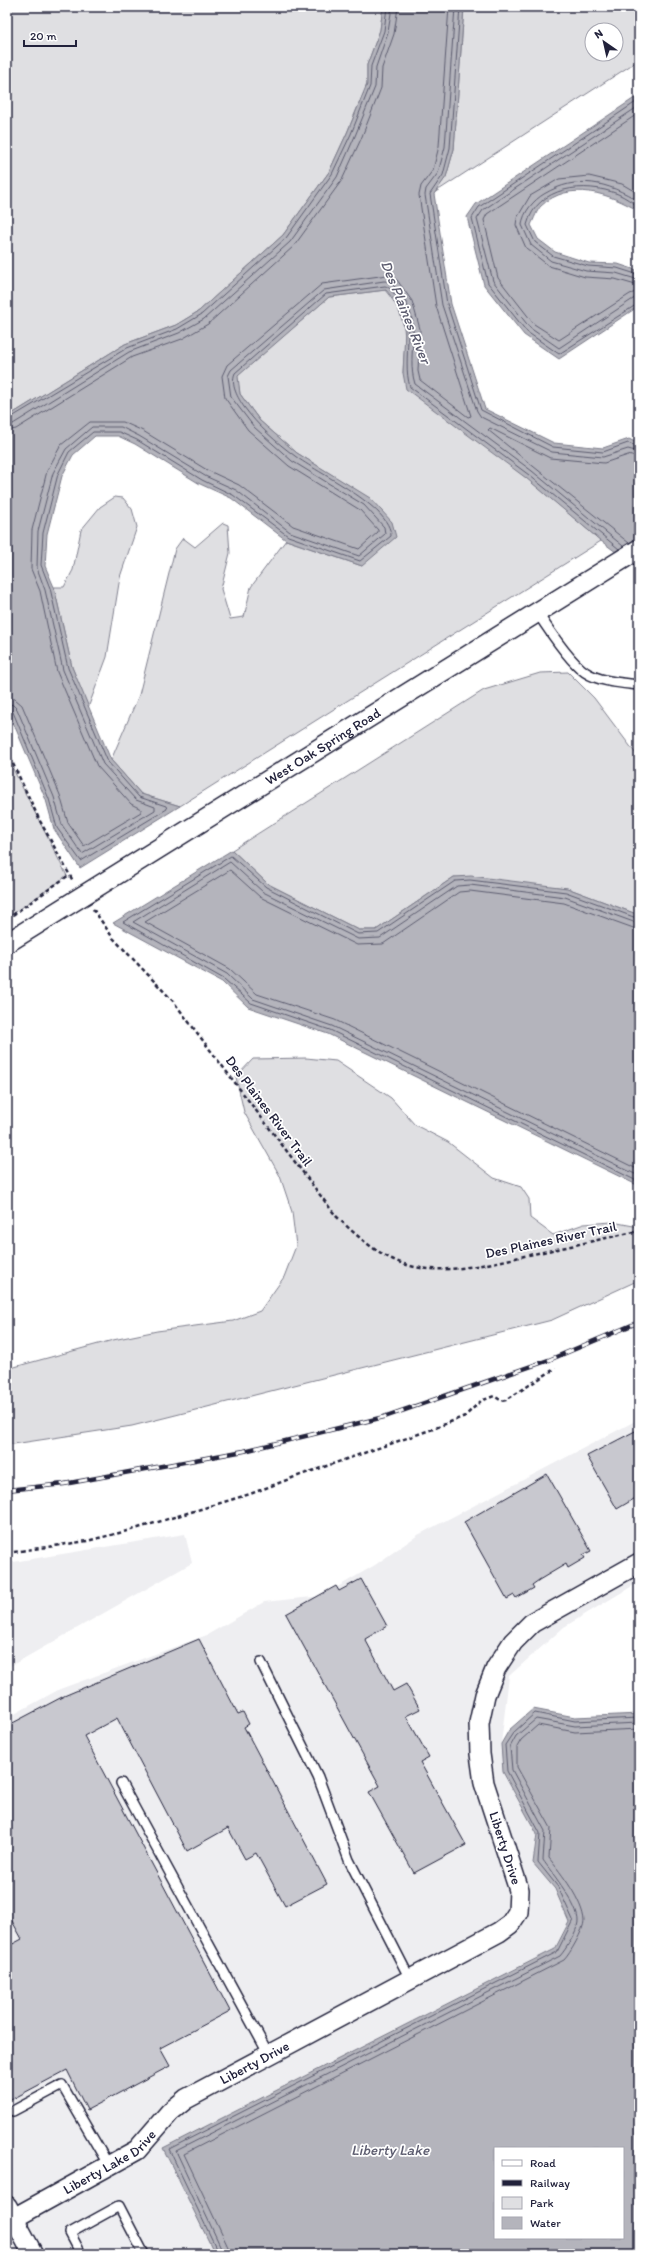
<svg xmlns="http://www.w3.org/2000/svg" width="646" height="2261" font-family="Itim,sans-serif">
  <rect width="100%" height="100%" fill="#fff"/>
  <filter id="ink" filterUnits="userSpaceOnUse"><feTurbulence type="fractalNoise" baseFrequency=".025" numOctaves="2"/><feDisplacementMap in="SourceGraphic" scale="8" xChannelSelector="R" yChannelSelector="G"/><feConvolveMatrix kernelMatrix="1 2 1 2 8 2 1 2 1" color-interpolation-filters="sRGB"/></filter>
  <g filter="url(#ink)">
    <g fill="#eeeef1">
      <polygon points="639,1419 639,1582 564,1627 509,1676 501,1744 503,1772 537,1834 533,1863 555,1889 569,1922 554,1949 163,2148 215,2254 7,2254 7,1718 60,1689 207,1635 264,1602 322,1596 375,1565 418,1535"/>
      <polygon points="185,1534 192,1563 7,1668 7,1563"/>
    </g>
    <g fill="#dfdfe2" stroke="#80808e" fill-rule="evenodd">
      <polygon points="7,7 383,7 380,30 367,65 367,84 347,133 329,172 283,235 199,311 176,325 125,344 7,417"/>
      <path d="M464,7H639V60L434,193L446,177L454,149ZM592,30H616V54H592Z"/>
      <path d="M385,290C410,320 405,337 403,373L601,541L180,806L141,794L111,760L139,695L175,549L183,538L195,547L223,523L228,525L230,553L221,589L230,619L244,617L251,587L286,540L362,566L370,499L297,453L260,421L240,394L237,376L329,297Z"/>
      <polygon points="115,497 123,498 132,509 137,527 120,577 107,657 88,708 72,667 54,587 64,587 73,570 81,530 100,507"/>
      <polygon points="568,672 594,698 639,758 639,915 567,888 454,877 376,930 359,930 268,884 232,850 484,690 540,673"/>
      <polygon points="7,757 67,876 7,918"/>
      <polygon points="306,1058 336,1061 391,1098 415,1125 448,1142 494,1178 521,1187 529,1199 530,1218 553,1235 584,1224 612,1222 639,1227 639,1280 552,1320 132,1426 7,1445 7,1369 113,1340 157,1331 233,1321 260,1311 284,1277 296,1246 292,1212 280,1176 244,1112 236,1077 253,1059"/>
    </g>
    <g fill="#b4b4bc" stroke="#7a7a88" fill-rule="evenodd">
      <polygon points="383,7 464,7 454,149 446,177 434,194 451,304 485,409 554,443 603,448 629,439 639,444 639,569 601,541 526,478 406,389 403,373 405,330 398,305 386,290 329,297 238,376 240,394 260,421 297,453 370,498 392,522 396,537 362,566 286,540 231,498 200,484 135,444 118,436 95,436 73,455 62,476 47,534 45,566 54,587 72,667 111,760 141,794 180,806 80,868 54,829 46,800 7,708 7,417 125,344 176,325 199,311 283,235 329,172 347,133 367,85 367,65 380,30"/>
      <path d="M639,95V211C610,194 570,179 541,206C537,210 534,219 531,225L538,239L555,252L589,263L618,264L639,271V306L559,359L524,335L484,285L467,217L476,204Z"/>
      <polygon points="232,850 268,884 359,930 376,930 454,877 471,876 567,888 639,915 639,1186 328,1034 248,1007 222,982 113,923"/>
      <path d="M533,1709L575,1717L639,1714V2254H215L163,2148L555,1949L569,1922L555,1889L533,1863L537,1834L503,1772L501,1744L509,1730ZM495,2148H623V2238H495Z"/>
    </g>
    <g fill="none" stroke-linecap="round" stroke-linejoin="round">
      <g stroke="#5c5c6f" stroke-width="1">
        <polyline points="455,7 445,147 438,173 426,189 425,195 442,305 477,411 481,417 552,452 603,457 628,449 639,452"/>
        <polyline points="460,7 450,148 443,175 430,194 447,304 481,410 553,447 603,452 628,443 639,447"/>
        <polyline points="639,100 479,207 472,218 488,283 527,332 559,354 639,303"/>
        <polyline points="639,106 483,210 477,219 493,281 530,328 559,348 633,299 639,297"/>
        <polyline points="639,113 487,214 484,220 498,278 534,324 559,340 630,294 639,291"/>
        <polyline points="639,194 622,184 589,176 559,179 530,196 517,218 516,225 526,248 549,266 585,277 615,279 639,286"/>
        <path d="M639,201C607,182 578,174 544,194C534,200 523,212 522,225L531,245L551,261L586,271L616,273L639,280"/>
        <path d="M639,207C632,202 625,197 618,194C585,181 537,186 527,225L535,242L553,256L588,266L617,268L639,275"/>
        <polyline points="7,420 127,348 177,329 202,314 286,238 332,174 351,134 370,86 371,66 384,31 387,7"/>
        <polyline points="7,425 13,424 129,352 179,333 204,319 290,242 337,177 355,136 375,87 376,67 388,32 392,7"/>
        <polyline points="7,431 16,429 132,357 182,339 208,324 294,246 342,180 361,139 381,88 382,68 394,34 398,7"/>
        <polyline points="629,543 488,430 490,428 550,458 604,463 628,455 639,458"/>
        <polyline points="7,697 15,699 22,705 60,795 68,823 84,846 141,812 141,809 131,804 97,766 57,672 40,591 31,569 32,530 47,471 61,445 90,422 123,422 143,431 207,470 239,485 293,526 359,549 378,532 378,530 360,510 289,466 248,430 225,398 222,376 227,365 322,284 387,275 397,280 412,301 420,329 418,371 420,380 468,417 471,416 436,306 419,195 421,186 433,170 439,146 449,7"/>
        <path d="M7,703L13,705L17,709L54,797L62,825L82,854L155,810V807L136,800L103,764L63,670L45,590L37,568L38,531L53,473L66,449L92,427H121L139,436L205,476L236,490L290,532L359,556L385,534L384,527L364,505L292,461L254,427L231,397L228,376L231,370L324,290L384,281C391,281 394,286 399,292C425,324 405,352 415,384L532,471L623,546"/>
        <path d="M7,708L13,712L49,799L57,828L81,861L167,809L166,806L139,797L108,762L68,668L50,588L41,565L43,533L58,474L69,452L93,432H119L137,440L202,480L233,495L288,536L360,561L391,536C391,506 317,473 295,456C276,442 258,426 244,407C238,398 230,385 235,373L326,294L385,286C390,287 392,292 396,296C418,323 401,357 410,387L529,475L619,549"/>
        <polyline points="639,919 566,892 470,880 455,881 378,933 358,934 266,887 231,856 123,922 224,979 251,1003 330,1030 639,1182"/>
        <polyline points="639,924 565,897 470,885 457,886 380,938 358,939 263,892 230,862 133,922 227,974 253,999 332,1026 639,1176"/>
        <polyline points="639,930 564,903 470,891 459,892 383,944 357,945 260,897 230,870 145,922 230,969 257,994 335,1020 639,1170"/>
        <polyline points="219,2254 169,2149 557,1952 573,1920 558,1887 538,1862 540,1833 507,1771 505,1745 513,1733 535,1713 575,1721 639,1718"/>
        <path d="M224,2254L176,2151L560,1956C566,1949 577,1932 578,1922C579,1906 552,1873 543,1860L545,1831L512,1770L510,1747L516,1736L536,1719L575,1726L639,1723"/>
        <path d="M230,2254L228,2247L184,2154L564,1960C570,1954 584,1929 584,1921C583,1901 561,1873 549,1858L551,1828L517,1767V1747L521,1740L538,1725L575,1732L639,1729"/>
      </g>
    </g>
    <g fill="#c8c8cf" stroke="#22223b">
      <polygon points="639,1429 639,1496 617,1509 587,1456"/>
      <polygon points="547,1474 591,1551 583,1555 585,1558 568,1568 566,1564 539,1580 532,1585 534,1588 516,1598 514,1595 507,1599 464,1522"/>
      <polygon points="361,1579 387,1626 365,1639 393,1691 406,1684 420,1709 406,1716 429,1757 420,1762 466,1845 414,1873 369,1792 380,1786 286,1614 336,1586 339,1591"/>
      <polygon points="199,1639 238,1714 243,1712 249,1724 244,1727 327,1884 285,1906 256,1853 245,1859 228,1828 187,1851 117,1718 84,1736 230,2011 160,2048 170,2066 87,2110 67,2070 7,2102 7,1947 22,1939 7,1912 7,1726 64,1696"/>
    </g>
    <g fill="none" stroke-linecap="round" stroke-linejoin="round">
      <g stroke="#22223b" stroke-width="12">
        <g id="service">
          <path d="M537,612C548,629 569,661 585,672C600,682 622,683 639,685"/>
          <polyline points="261,1662 318,1777 349,1860 410,1979"/>
          <polyline points="121,1783 269,2055"/>
          <polyline points="13,2111 62,2085 109,2166"/>
          <polyline points="81,2254 70,2233 119,2206 144,2254"/>
        </g>
      </g>
      <g stroke="#22223b" stroke-width="22">
        <g id="minor">
          <path id="s1" d="M7,943L639,549"/>
          <polyline points="7,2206 33,2254"/>
          <path id="s2" d="M14,2218L137,2150L170,2112L186,2099L499,1932L510,1924L518,1912L519,1890L484,1783L480,1754L479,1723L485,1695L496,1668L513,1642L532,1623L639,1563"/>
        </g>
      </g>
      <g stroke="#22223b" stroke-width="2.5" stroke-dasharray="4 3" stroke-linecap="butt">
        <polyline points="7,751 40,821 73,881"/>
        <path d="M93,909L113,938L173,1001L336,1216C357,1236 378,1256 407,1265C445,1277 500,1261 538,1253C572,1246 605,1238 639,1231"/>
        <polyline points="7,919 69,875"/>
        <polyline points="7,1553 87,1541 135,1529 250,1494 292,1478 433,1429 465,1416 481,1401 494,1396 502,1401 506,1400 556,1368"/>
      </g>
      <use href="#service" stroke="#fff" stroke-width="9"/>
      <use href="#minor" stroke="#fff" stroke-width="19"/>
      <g stroke="#22223b" stroke-width="4.5">
        <polyline id="rail" points="7,1490 64,1484 244,1451 384,1417 549,1360 639,1322"/>
      </g>
      <use href="#rail" stroke="#fff" stroke-width="3" stroke-dasharray="9" stroke-linecap="butt"/>
    </g>
  </g>
  <g text-anchor="middle" dominant-baseline="central" stroke-width="3.5" stroke-linejoin="round" paint-order="stroke">
    <g font-size="14" fill="#22223b" stroke="#fff">
      <text stroke="none"><textPath href="#s1" startOffset="372">West Oak Spring Road</textPath></text>
      <text transform="translate(269 1111) rotate(53)">Des Plaines River Trail</text>
      <text transform="translate(551 1240) rotate(-12)">Des Plaines River Trail</text>
      <text transform="translate(505 1848) rotate(72)">Liberty Drive</text>
      <text stroke="none"><textPath href="#s2" startOffset="289">Liberty Drive</textPath></text>
      <text stroke="none"><textPath href="#s2" startOffset="111">Liberty Lake Drive</textPath></text>
    </g>
    <g font-size="15" font-style="italic" fill="#5c5c6f" stroke="#fff">
      <text transform="translate(406 312) rotate(68)">Des Plaines River</text>
      <text x="390" y="2150">Liberty Lake</text>
    </g>
  </g>
  <rect width="646" height="2261" fill="none" stroke="#fff" stroke-width="24"/>
  <rect x="12" y="12" width="622" height="2237" fill="none" stroke="#22223b" stroke-width="1.5" filter="url(#ink)"/>
  <rect x="494" y="2147" width="130" height="92" fill="#ffffff" stroke="#a7a7b1"/>
  <rect x="502" y="2160" width="20" height="6" fill="#ffffff" stroke="#a7a7b1"/>
  <text x="530" y="2167" font-size="12" fill="#22223b">Road</text>
  <rect x="502" y="2180" width="20" height="6" fill="#22223b" stroke="#a7a7b1"/>
  <text x="530" y="2187" font-size="12" fill="#22223b">Railway</text>
  <rect x="502" y="2197" width="20" height="12" fill="#dfdfe2" stroke="#a7a7b1"/>
  <text x="530" y="2207" font-size="12" fill="#22223b">Park</text>
  <rect x="502" y="2217" width="20" height="12" fill="#b4b4bc" stroke="#a7a7b1"/>
  <text x="530" y="2227" font-size="12" fill="#22223b">Water</text>
  <g transform="translate(604 42) rotate(326)"><circle r="19" fill="#ffffff" stroke="#a7a7b1"/>
  <path d="M0-3L7 15L0 10L-7 15Z" fill="#22223b"/>
  <text y="-6" font-size="11" font-weight="bold" text-anchor="middle" fill="#22223b">N</text>
  </g>
  <path d="M24 40v6h52v-6" fill="none" stroke="#22223b" stroke-width="2"/>
  <text x="30" y="40" font-size="12" fill="#22223b" stroke="#ffffff" stroke-width="3" paint-order="stroke">20 m</text>
</svg>
